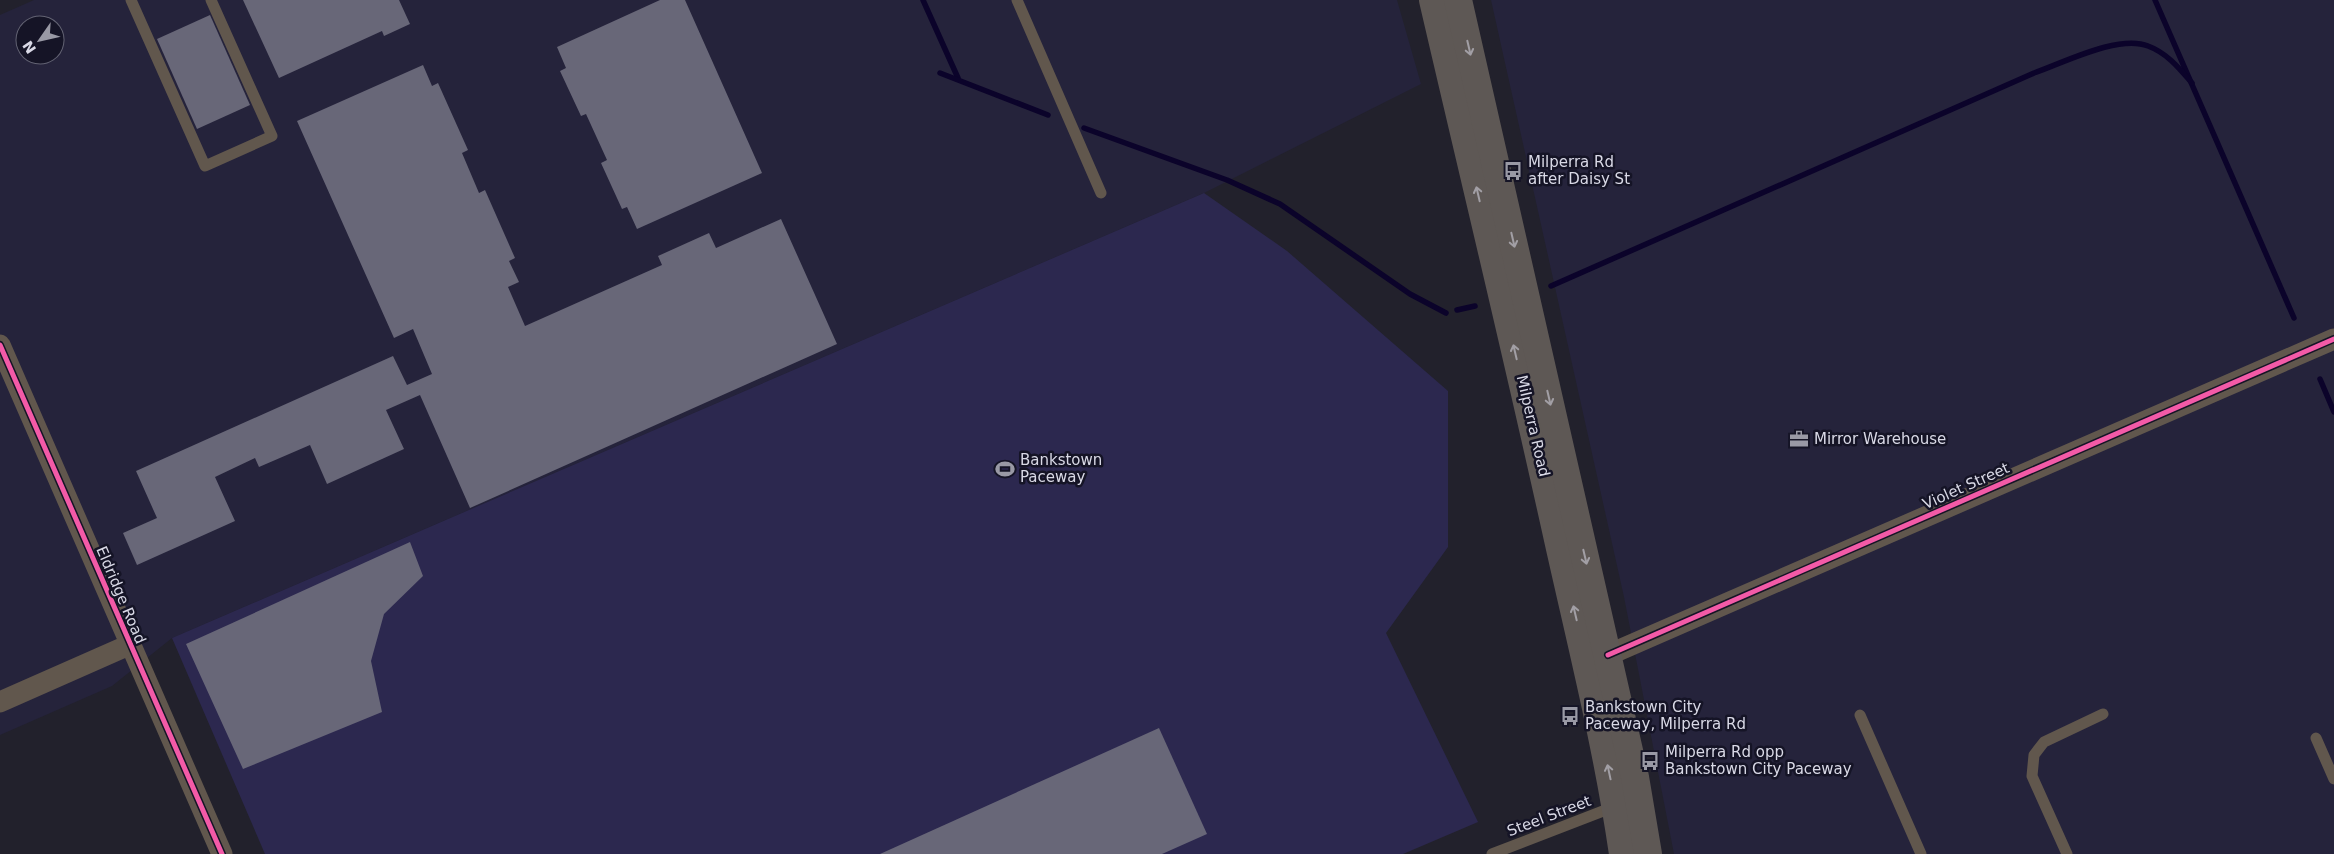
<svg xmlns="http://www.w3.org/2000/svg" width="2334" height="854" font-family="'DejaVu Sans',sans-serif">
  <rect width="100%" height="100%" fill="#22212c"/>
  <g fill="#25233b" fill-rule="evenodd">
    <path d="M34,0H1397L1421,84L1204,193L172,638L112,686L0,735V15ZM25,25H55V55H25Z"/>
    <polygon points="1491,0 2334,0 2334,854 1674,854 1624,597"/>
  </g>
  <polygon fill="#2c284f" points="1204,193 1287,251 1448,391 1448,547 1386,633 1478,822 1403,854 265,854 172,638"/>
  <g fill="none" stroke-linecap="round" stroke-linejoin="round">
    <g stroke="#0b032a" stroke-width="5.5">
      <polyline points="923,0 958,78"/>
      <polyline points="2155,0 2294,318"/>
      <polyline points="940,73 1048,115"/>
      <polyline points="1084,128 1227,180 1280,204 1410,294 1446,313"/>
      <path d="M1551,286L2034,73C2063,63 2119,34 2148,46C2167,53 2179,68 2192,83"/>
      <polyline points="1457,310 1475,306"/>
      <polyline points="2320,379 2334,412"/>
    </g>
  </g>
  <g fill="#686778">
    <polygon points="243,0 399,0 410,24 384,36 382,31 279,78"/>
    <polygon points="660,0 685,0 762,173 637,229 627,207 622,209 601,163 607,160 586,114 581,116 560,71 566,68 557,47"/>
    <polygon points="210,15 250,105 197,129 157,39"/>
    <polygon points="423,65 432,86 438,83 468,150 462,153 479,193 485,190 515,258 509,261 519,282 508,287 525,326 662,265 658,256 709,233 716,248 781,219 837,344 470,508 420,395 386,410 404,449 327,484 310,445 259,467 255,458 215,477 235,521 137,565 123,533 157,518 136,471 393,356 407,385 432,374 413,329 394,338 297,121"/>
    <polygon points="410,542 423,576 384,614 371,661 382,712 243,769 186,644"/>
    <polygon points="1159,728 1207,834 1162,854 880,854"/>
  </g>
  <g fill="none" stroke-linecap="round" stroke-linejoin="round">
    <g stroke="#61574d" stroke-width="11">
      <polyline points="131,0 205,166 272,136 211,0"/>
      <polyline points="1017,0 1101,193"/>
      <polyline points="1860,715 1921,854"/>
      <polyline points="2316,738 2334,779"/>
      <polyline points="1492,854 1616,806"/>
      <polyline points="2067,854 2032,776 2034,755 2044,742 2103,714"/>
    </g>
    <g stroke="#61574d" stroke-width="21">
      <polyline points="0,345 222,854"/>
      <polyline points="1608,655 2334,339"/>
      <polyline points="0,702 129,645"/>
    </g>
    <g stroke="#5e5855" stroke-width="28">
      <path d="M1433,0C1475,181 1519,362 1559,544C1582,647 1608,750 1623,854"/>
      <polyline points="1458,0 1635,777 1648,854"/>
    </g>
    <g stroke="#151426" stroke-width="8">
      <g id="cycleway">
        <polyline points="0,345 222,854"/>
        <polyline points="1608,655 2334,339"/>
      </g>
    </g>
    <use href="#cycleway" stroke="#f35aa7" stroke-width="5"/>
  </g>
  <defs><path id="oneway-shaft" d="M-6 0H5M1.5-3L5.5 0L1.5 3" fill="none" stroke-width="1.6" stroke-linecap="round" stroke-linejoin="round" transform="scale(1.25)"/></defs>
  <g stroke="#a29fa5">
    <use href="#oneway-shaft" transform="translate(1469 48) rotate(77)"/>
    <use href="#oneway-shaft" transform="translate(1478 194) rotate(-103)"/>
    <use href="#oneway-shaft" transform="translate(1513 240) rotate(77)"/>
    <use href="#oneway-shaft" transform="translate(1515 352) rotate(-103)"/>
    <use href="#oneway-shaft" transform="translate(1549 398) rotate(77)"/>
    <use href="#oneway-shaft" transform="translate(1585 557) rotate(77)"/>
    <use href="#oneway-shaft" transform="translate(1575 613) rotate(-103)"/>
    <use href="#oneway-shaft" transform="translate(1609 772) rotate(-102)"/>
  </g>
  <defs>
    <g id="bus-bare" transform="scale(1.5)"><path d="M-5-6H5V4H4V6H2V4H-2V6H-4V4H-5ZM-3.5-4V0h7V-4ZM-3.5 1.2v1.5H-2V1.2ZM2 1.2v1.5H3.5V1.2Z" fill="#9999a5" stroke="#151426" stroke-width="2.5" paint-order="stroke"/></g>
    <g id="office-bare" transform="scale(1.5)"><path d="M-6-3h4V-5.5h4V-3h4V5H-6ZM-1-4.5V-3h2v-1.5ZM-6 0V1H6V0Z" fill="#9999a5" stroke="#151426" stroke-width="2.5" paint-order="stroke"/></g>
    <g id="stadium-bare" transform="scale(1.5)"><path d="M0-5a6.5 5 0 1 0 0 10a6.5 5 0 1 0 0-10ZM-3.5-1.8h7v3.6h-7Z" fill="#9999a5" stroke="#151426" stroke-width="2.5" paint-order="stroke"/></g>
  </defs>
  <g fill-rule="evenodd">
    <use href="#bus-bare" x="1513" y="171"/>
    <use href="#office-bare" x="1799" y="439"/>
    <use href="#stadium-bare" x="1005" y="469"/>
    <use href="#bus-bare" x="1570" y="716"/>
    <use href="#bus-bare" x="1650" y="761"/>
  </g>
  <g text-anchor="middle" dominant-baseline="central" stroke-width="5" stroke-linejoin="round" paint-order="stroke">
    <g font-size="15" fill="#d9d9e6" stroke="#151426" text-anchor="start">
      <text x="1528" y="162">Milperra Rd<tspan x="1528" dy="17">after Daisy St</tspan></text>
      <text x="1814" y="439">Mirror Warehouse</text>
      <text x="1020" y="460">Bankstown<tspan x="1020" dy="17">Paceway</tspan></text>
      <text x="1585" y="707">Bankstown City<tspan x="1585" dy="17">Paceway, Milperra Rd</tspan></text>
      <text x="1665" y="752">Milperra Rd opp<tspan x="1665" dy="17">Bankstown City Paceway</tspan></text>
    </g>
    <g font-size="15" fill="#d9d9e6" stroke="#151426">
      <text transform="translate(1533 426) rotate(77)">Milperra Road</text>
      <text transform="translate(1966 486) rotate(-24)">Violet Street</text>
      <text transform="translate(121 595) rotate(67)">Eldridge Road</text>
      <text transform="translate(1549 816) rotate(-21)">Steel Street</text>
    </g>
  </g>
  <g transform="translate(40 40) rotate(236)"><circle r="24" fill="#151426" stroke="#636373"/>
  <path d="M0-4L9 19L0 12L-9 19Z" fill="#9999a5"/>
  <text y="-8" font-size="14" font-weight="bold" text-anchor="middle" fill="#d9d9e6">N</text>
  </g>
</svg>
